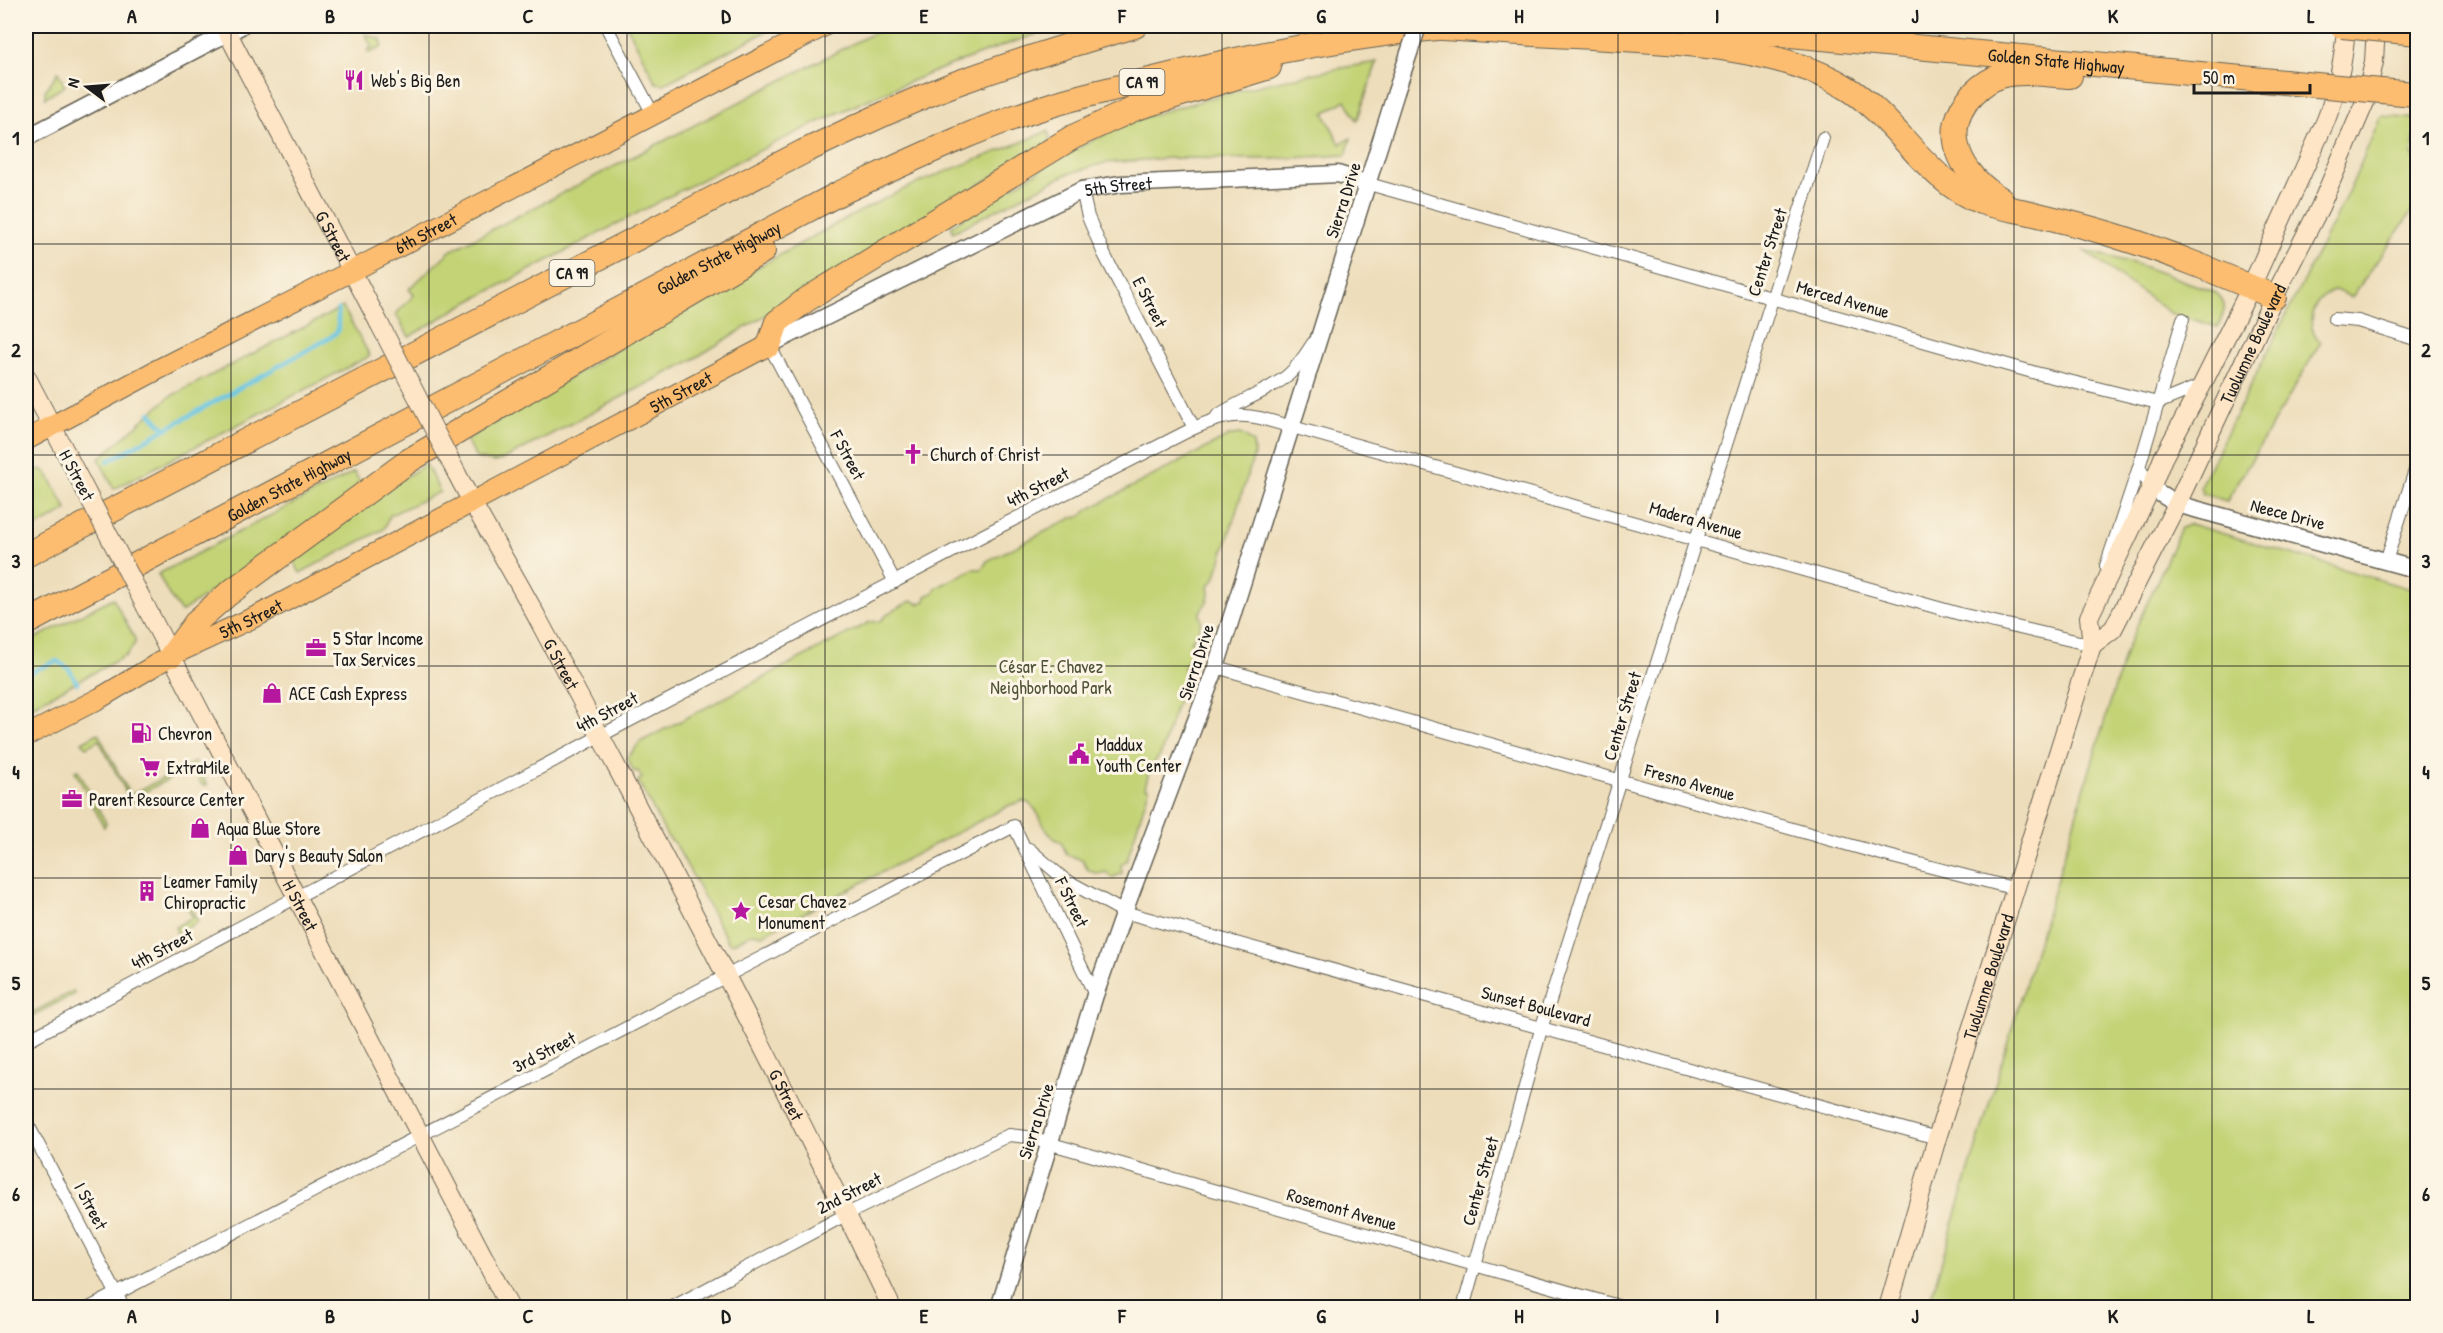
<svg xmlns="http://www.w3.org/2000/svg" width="2443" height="1333" font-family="'Patrick Hand',sans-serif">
  <rect width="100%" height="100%" fill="#fcf5e5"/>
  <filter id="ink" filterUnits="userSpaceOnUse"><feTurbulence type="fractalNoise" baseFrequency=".0167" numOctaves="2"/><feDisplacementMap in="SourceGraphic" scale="12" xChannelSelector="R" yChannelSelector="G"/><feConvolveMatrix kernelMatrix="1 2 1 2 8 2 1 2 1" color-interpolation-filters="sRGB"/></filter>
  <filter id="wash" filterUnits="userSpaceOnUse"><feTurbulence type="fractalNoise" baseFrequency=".008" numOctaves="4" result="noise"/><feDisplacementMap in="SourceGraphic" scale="24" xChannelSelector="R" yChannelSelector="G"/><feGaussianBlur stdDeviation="1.35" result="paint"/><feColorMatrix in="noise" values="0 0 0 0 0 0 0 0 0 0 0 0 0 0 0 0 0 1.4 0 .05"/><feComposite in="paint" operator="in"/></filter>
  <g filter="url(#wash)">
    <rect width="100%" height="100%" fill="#edddba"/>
    <g fill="#c3d376" stroke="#707849" stroke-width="1.5">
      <polygon points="627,26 777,26 664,84 656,83"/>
      <path d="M887,26H1062C849,92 656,205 459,307L409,337L396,314L414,295L409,289L450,251Z"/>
      <polygon points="365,34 381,39 382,47 369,53 367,50 372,47"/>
      <path d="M1377,62L1357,121L1346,100L1324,113L1340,144L1351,138L1346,155L1272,159L1171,158L1105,163L1067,174L953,232L951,226C1011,188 1071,147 1137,120C1154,113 1172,109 1190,104C1251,86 1314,72 1377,62Z"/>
      <polygon points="58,72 65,86 45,98 45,91"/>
      <path d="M2381,116L2417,119L2412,154L2417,162V204L2352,297L2335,290C2313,297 2302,325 2321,342L2227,501L2203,494L2200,487L2202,482L2353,182Z"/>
      <path d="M1048,131L1051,141L692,360L504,459L494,462L476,458L466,440C601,359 736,276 876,203C931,174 991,156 1048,131Z"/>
      <path d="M2083,250L2136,264L2212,291C2230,302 2225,309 2218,327L2170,313Z"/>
      <polygon points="343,307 370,356 114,489 99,459 169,397"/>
      <path d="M1241,434L1253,443L1254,455L1215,579L1208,586C1211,600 1206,602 1200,612L1201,622L1198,633L1191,641L1194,647L1184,668L1186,673L1161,754L1150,768L1145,787L1149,789L1127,860L1121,865L1122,873L1112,878L1106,872L1098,874L1087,869L1083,860L1067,855L1061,842C1038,832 1043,806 1023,801L1010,805L762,935L753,933L732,944L728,942L676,845L667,836L638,781L642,778L638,771L634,772L627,758L640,742L870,622L880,621L890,612L911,601L916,602L918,604L925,601L926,596L933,593L936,588L973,569H982L987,561L1072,518L1082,516L1087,510L1231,435Z"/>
      <polygon points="426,464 440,492 390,515 384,529 300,573 294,562 392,485"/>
      <polygon points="41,469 47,473 67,510 26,533 26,472"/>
      <polygon points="354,472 363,487 311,525 181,612 169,595 158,574"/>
      <polygon points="2190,524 2417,591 2417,1307 1928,1307 2126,650 2181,528"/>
      <polygon points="113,598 135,639 135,643 127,655 26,709 26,643"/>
      <polygon points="98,733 130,795 195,762 207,785 202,785 192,767 144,792 149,803 146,805 142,797 128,804 125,798 128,796 99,740 86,747 82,742"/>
      <polygon points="78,770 106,823 104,827 75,771"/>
      <polygon points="187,901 198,922 177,933 175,927 193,917 184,903"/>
      <polygon points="73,991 75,994 26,1019 26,1016"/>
    </g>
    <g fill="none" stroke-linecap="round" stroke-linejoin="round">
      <g stroke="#65c4e3" stroke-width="4.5">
        <polyline points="150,413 162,426 167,428"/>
        <polyline points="108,461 331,337 338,331 338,309"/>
        <polyline points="26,674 57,661 69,669 77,683"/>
      </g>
    </g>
  </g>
  <g filter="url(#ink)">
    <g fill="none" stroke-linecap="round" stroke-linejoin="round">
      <g stroke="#656053" stroke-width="14">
        <g id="minor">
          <polyline points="606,26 653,114"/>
          <polyline points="1369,184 2036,373 2158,403 2202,385"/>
          <polyline points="1082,190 1088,217 1104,254 1194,428"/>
          <polyline points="2334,319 2358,321 2418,340"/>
          <polyline points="769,345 895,582"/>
          <path d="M1217,416C1239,401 1267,392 1287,376C1298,367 1306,354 1313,343"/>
          <polyline points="2151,488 2139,467 2183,319"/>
          <polyline points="2386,561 2418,461"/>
          <polyline points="2106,566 2139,467"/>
          <polyline points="1216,667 1885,855 2016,889"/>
          <polyline points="1029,849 1064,879 1124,912 1937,1138"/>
          <path d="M26,1041L600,736L999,527L1194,428C1217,418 1235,412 1260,418L1960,614L2092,645"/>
          <polyline points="26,1121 124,1308"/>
          <polyline points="89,1308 1014,826 1095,995"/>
          <polyline points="671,1308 847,1214 1009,1135 1027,1137 1625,1308"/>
          <polyline points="1463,1308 1542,1026 1823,138"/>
        </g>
      </g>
      <g stroke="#656053" stroke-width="19">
        <g id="tertiary">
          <polyline points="26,138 241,26"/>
          <path id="s1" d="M769,345L1082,190L1121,184L1338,174L1369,184"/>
          <polyline points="2151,488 2177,504 2418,570"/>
          <polyline points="999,1308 1095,995 1124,912 1216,667 1396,92"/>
        </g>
      </g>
      <g stroke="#656053" stroke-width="20">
        <g id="secondary">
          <path id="s2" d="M224,26L379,323"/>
          <polyline points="26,376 80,480"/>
          <path id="s3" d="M456,472C482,523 513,571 539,621C660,848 781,1076 892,1308"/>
          <path id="s4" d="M146,607L510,1308"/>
          <path id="s5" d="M2092,645L2113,629L2177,504L2274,297L2320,207L2365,102L2374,62L2376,26"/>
          <path id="s6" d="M1888,1308L1937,1138L2092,645L2089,617L2151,488L2163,458L2202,385L2251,287L2326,120C2338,89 2344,59 2346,26"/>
        </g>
      </g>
      <g stroke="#656053" stroke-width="22">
        <g id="primary">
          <path id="s7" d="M26,440L155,371L352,271L824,26"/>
          <path id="s8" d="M26,736L100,698L172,655L259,615L769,345"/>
        </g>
      </g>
      <g stroke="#656053" stroke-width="26">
        <g id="motorway">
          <path id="s9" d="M1695,26L2284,82"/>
          <path d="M1443,28C1487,31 1530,34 1574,36C1657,41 1771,43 1844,86C1896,116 1924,180 1981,202C1996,207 2011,209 2026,212C2055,219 2085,226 2113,235C2169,252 2221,274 2274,297"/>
          <path d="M2001,199C1962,177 1936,131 1974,93C1981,86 1991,79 2001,76C2022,70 2048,75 2070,76"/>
          <polyline points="769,345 777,322 806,300 1073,137 1136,108 1269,67"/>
          <path d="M26,555L803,152C854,128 904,103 957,83C1015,62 1075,43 1135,26"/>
          <path id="s10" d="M26,623L840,193C907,162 974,129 1045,107C1078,96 1112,89 1146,81C1249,55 1352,35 1458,26"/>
          <polyline points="172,655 198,620 228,594 410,460 763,251"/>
        </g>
      </g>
      <use href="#minor" stroke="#fff" stroke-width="12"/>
      <use href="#tertiary" stroke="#fff" stroke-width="16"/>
      <use href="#secondary" stroke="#fee5c5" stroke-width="18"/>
      <use href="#primary" stroke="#fcbd6f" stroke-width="20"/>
      <use href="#motorway" stroke="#fcbd6f" stroke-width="24"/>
      <g stroke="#656053" stroke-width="19" stroke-linecap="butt">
        <polyline id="tertiary-bridge" points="1396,92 1418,26"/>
      </g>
      <g stroke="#656053" stroke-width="20" stroke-linecap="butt">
        <g id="secondary-bridge">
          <polyline points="379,323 456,472"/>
          <polyline points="80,480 146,607"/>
        </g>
      </g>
      <g stroke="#656053" stroke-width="26" stroke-linecap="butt">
        <g id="motorway-bridge">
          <polyline points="2342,26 2418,33"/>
          <polyline points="2284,82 2414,94"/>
        </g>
      </g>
      <use href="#tertiary-bridge" stroke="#fff" stroke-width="16"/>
      <use href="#secondary-bridge" stroke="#fee5c5" stroke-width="18"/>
      <use href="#motorway-bridge" stroke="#fcbd6f" stroke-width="24"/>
    </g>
  </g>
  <path fill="none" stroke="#1c1c1c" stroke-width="1.5" stroke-opacity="0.55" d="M231,26V1308M429,26V1308M627,26V1308M825,26V1308M1023,26V1308M1222,26V1308M1420,26V1308M1618,26V1308M1816,26V1308M2014,26V1308M2212,26V1308M26,244H2418M26,455H2418M26,666H2418M26,878H2418M26,1089H2418"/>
  <defs>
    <g id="restaurant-bare" transform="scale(1.62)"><path d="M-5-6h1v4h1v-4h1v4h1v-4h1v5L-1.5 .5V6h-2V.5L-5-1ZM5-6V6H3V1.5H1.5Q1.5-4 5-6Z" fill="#b5179e" stroke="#fcf5e5" stroke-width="2.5" paint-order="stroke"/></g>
    <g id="church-bare" transform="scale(1.62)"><path d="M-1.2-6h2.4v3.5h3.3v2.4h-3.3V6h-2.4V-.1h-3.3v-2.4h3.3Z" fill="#b5179e" stroke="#fcf5e5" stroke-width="2.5" paint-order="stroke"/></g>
    <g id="office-bare" transform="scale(1.62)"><path d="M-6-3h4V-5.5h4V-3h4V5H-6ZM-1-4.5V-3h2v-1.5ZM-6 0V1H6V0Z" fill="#b5179e" stroke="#fcf5e5" stroke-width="2.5" paint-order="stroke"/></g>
    <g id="shop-bare" transform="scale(1.62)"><path d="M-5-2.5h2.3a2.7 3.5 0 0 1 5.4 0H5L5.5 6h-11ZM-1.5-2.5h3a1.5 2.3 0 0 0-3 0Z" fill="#b5179e" stroke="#fcf5e5" stroke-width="2.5" paint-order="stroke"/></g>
    <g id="fuel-bare" transform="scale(1.62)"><path d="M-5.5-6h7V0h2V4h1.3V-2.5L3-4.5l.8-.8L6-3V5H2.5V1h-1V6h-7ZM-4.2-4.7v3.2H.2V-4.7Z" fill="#b5179e" stroke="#fcf5e5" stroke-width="2.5" paint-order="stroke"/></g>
    <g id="civic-bare" transform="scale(1.62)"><path d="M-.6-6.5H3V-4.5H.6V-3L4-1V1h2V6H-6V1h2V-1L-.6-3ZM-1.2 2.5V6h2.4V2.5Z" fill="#b5179e" stroke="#fcf5e5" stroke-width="2.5" paint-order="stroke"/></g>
    <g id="supermarket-bare" transform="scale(1.62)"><path d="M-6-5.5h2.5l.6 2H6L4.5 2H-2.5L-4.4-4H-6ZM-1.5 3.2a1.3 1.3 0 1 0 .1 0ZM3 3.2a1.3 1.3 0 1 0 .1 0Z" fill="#b5179e" stroke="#fcf5e5" stroke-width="2.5" paint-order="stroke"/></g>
    <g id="building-bare" transform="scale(1.62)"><path d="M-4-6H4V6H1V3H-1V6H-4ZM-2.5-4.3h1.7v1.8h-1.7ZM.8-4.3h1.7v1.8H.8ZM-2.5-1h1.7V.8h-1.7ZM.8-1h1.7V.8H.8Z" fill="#b5179e" stroke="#fcf5e5" stroke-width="2.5" paint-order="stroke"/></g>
    <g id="sight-bare" transform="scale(1.62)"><path d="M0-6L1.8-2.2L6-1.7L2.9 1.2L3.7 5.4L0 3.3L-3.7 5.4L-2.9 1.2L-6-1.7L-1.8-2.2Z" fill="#b5179e" stroke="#fcf5e5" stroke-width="2.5" paint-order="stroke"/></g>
  </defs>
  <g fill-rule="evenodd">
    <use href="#restaurant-bare" x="354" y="80"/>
    <use href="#church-bare" x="913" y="454"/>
    <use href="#office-bare" x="316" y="648"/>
    <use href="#shop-bare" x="272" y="693"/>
    <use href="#fuel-bare" x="141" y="733"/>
    <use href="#civic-bare" x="1079" y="754"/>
    <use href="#supermarket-bare" x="150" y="767"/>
    <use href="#office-bare" x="72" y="799"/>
    <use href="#shop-bare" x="200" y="828"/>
    <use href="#shop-bare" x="238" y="855"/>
    <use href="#building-bare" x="147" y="891"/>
    <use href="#sight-bare" x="741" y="911"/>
  </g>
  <g text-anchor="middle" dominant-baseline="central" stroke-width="6" stroke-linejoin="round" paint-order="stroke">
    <g fill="#fcf5e5" stroke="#5f5d58" stroke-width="1.5">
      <rect x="1119.5" y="69" width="45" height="26" rx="4.5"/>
      <rect x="549.5" y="260" width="45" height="26" rx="4.5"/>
    </g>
    <g font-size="16" font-weight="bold" fill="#1c1c1c">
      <text x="1142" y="82">CA 99</text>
      <text x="572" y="273">CA 99</text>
    </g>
    <g font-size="18" fill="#1c1c1c" stroke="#fcf5e5">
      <text stroke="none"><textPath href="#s9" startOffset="363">Golden State Highway</textPath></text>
      <text stroke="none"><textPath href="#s1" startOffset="386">5th Street</textPath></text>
      <text transform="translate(1343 200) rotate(-72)">Sierra Drive</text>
      <text stroke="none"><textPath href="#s7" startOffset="450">6th Street</textPath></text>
      <text stroke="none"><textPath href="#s2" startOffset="237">G Street</textPath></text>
      <text transform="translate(1767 252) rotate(-72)">Center Street</text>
      <text stroke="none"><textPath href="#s10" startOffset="783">Golden State Highway</textPath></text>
      <text transform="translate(1843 299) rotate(16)">Merced Avenue</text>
      <text transform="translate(1150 302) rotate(63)">E Street</text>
      <text stroke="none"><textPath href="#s5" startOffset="344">Tuolumne Boulevard</textPath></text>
      <text stroke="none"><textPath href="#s8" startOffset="740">5th Street</textPath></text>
      <text transform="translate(848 455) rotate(62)">F Street</text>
      <text transform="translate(77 475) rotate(62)">H Street</text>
      <text stroke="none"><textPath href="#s10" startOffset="297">Golden State Highway</textPath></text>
      <text transform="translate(1038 487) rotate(-27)">4th Street</text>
      <text transform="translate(2288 514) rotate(15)">Neece Drive</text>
      <text transform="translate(1696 520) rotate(16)">Madera Avenue</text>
      <text stroke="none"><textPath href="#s8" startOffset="254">5th Street</textPath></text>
      <text transform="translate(1196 662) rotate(-72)">Sierra Drive</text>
      <text stroke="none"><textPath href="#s3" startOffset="219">G Street</textPath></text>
      <text transform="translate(607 712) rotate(-28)">4th Street</text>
      <text transform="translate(1622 716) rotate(-73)">Center Street</text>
      <text transform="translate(1690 782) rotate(16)">Fresno Avenue</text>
      <text transform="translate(1072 902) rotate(64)">F Street</text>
      <text stroke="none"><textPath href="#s4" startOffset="336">H Street</textPath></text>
      <text transform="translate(162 949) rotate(-28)">4th Street</text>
      <text stroke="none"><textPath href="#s6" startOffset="346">Tuolumne Boulevard</textPath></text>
      <text transform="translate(1536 1006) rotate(15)">Sunset Boulevard</text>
      <text transform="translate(544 1052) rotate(-27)">3rd Street</text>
      <text stroke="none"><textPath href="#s3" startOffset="705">G Street</textPath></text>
      <text transform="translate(1036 1121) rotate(-72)">Sierra Drive</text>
      <text transform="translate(1480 1181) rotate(-74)">Center Street</text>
      <text transform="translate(849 1193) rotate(-27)">2nd Street</text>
      <text transform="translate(91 1206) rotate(62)">I Street</text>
      <text transform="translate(1342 1209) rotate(16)">Rosemont Avenue</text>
    </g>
    <g font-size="18" fill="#1c1c1c" stroke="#fcf5e5" text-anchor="start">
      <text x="371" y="80">Web's Big Ben</text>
      <text x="930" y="454">Church of Christ</text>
      <text x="333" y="638">5 Star Income<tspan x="333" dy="21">Tax Services</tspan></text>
      <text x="289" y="693">ACE Cash Express</text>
      <text x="158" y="733">Chevron</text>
      <text x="1096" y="744">Maddux<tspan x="1096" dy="21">Youth Center</tspan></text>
      <text x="167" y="767">ExtraMile</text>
      <text x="89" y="799">Parent Resource Center</text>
      <text x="217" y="828">Aqua Blue Store</text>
      <text x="255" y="855">Dary's Beauty Salon</text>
      <text x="164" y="881">Leamer Family<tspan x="164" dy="21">Chiropractic</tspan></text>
      <text x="758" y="901">Cesar Chavez<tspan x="758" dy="21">Monument</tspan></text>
    </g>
    <g font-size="18" fill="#4e5337" stroke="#fcf5e5">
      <text x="1051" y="666">César E. Chavez<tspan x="1051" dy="21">Neighborhood Park</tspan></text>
    </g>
  </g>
  <rect width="2443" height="1333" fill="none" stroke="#fcf5e5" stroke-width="66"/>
  <g transform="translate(87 87) rotate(286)" stroke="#fcf5e5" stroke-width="4.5" paint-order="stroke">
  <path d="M0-4.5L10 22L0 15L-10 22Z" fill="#1c1c1c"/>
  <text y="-9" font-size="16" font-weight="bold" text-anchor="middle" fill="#1c1c1c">N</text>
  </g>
  <path d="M2194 84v9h116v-9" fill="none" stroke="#1c1c1c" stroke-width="3"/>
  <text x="2203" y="84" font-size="18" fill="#1c1c1c" stroke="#fcf5e5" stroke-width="4.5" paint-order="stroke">50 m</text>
  <rect x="33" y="33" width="2377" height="1267" fill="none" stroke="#1c1c1c" stroke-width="2"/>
  <g font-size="20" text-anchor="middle" font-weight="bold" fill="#1c1c1c">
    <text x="132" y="23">A</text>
    <text x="330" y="23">B</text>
    <text x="528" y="23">C</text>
    <text x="726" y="23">D</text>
    <text x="924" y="23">E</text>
    <text x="1122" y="23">F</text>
    <text x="1321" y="23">G</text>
    <text x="1519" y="23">H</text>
    <text x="1717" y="23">I</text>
    <text x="1915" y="23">J</text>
    <text x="2113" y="23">K</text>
    <text x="2311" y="23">L</text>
    <text x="16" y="145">1</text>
    <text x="2426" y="145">1</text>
    <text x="16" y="357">2</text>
    <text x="2426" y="357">2</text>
    <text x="16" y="568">3</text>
    <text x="2426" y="568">3</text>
    <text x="16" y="779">4</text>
    <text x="2426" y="779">4</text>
    <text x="16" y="990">5</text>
    <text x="2426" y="990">5</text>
    <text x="16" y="1201">6</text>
    <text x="2426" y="1201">6</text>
    <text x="132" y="1323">A</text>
    <text x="330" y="1323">B</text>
    <text x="528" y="1323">C</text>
    <text x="726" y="1323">D</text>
    <text x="924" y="1323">E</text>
    <text x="1122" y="1323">F</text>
    <text x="1321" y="1323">G</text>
    <text x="1519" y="1323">H</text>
    <text x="1717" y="1323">I</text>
    <text x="1915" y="1323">J</text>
    <text x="2113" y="1323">K</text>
    <text x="2311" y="1323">L</text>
  </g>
</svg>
